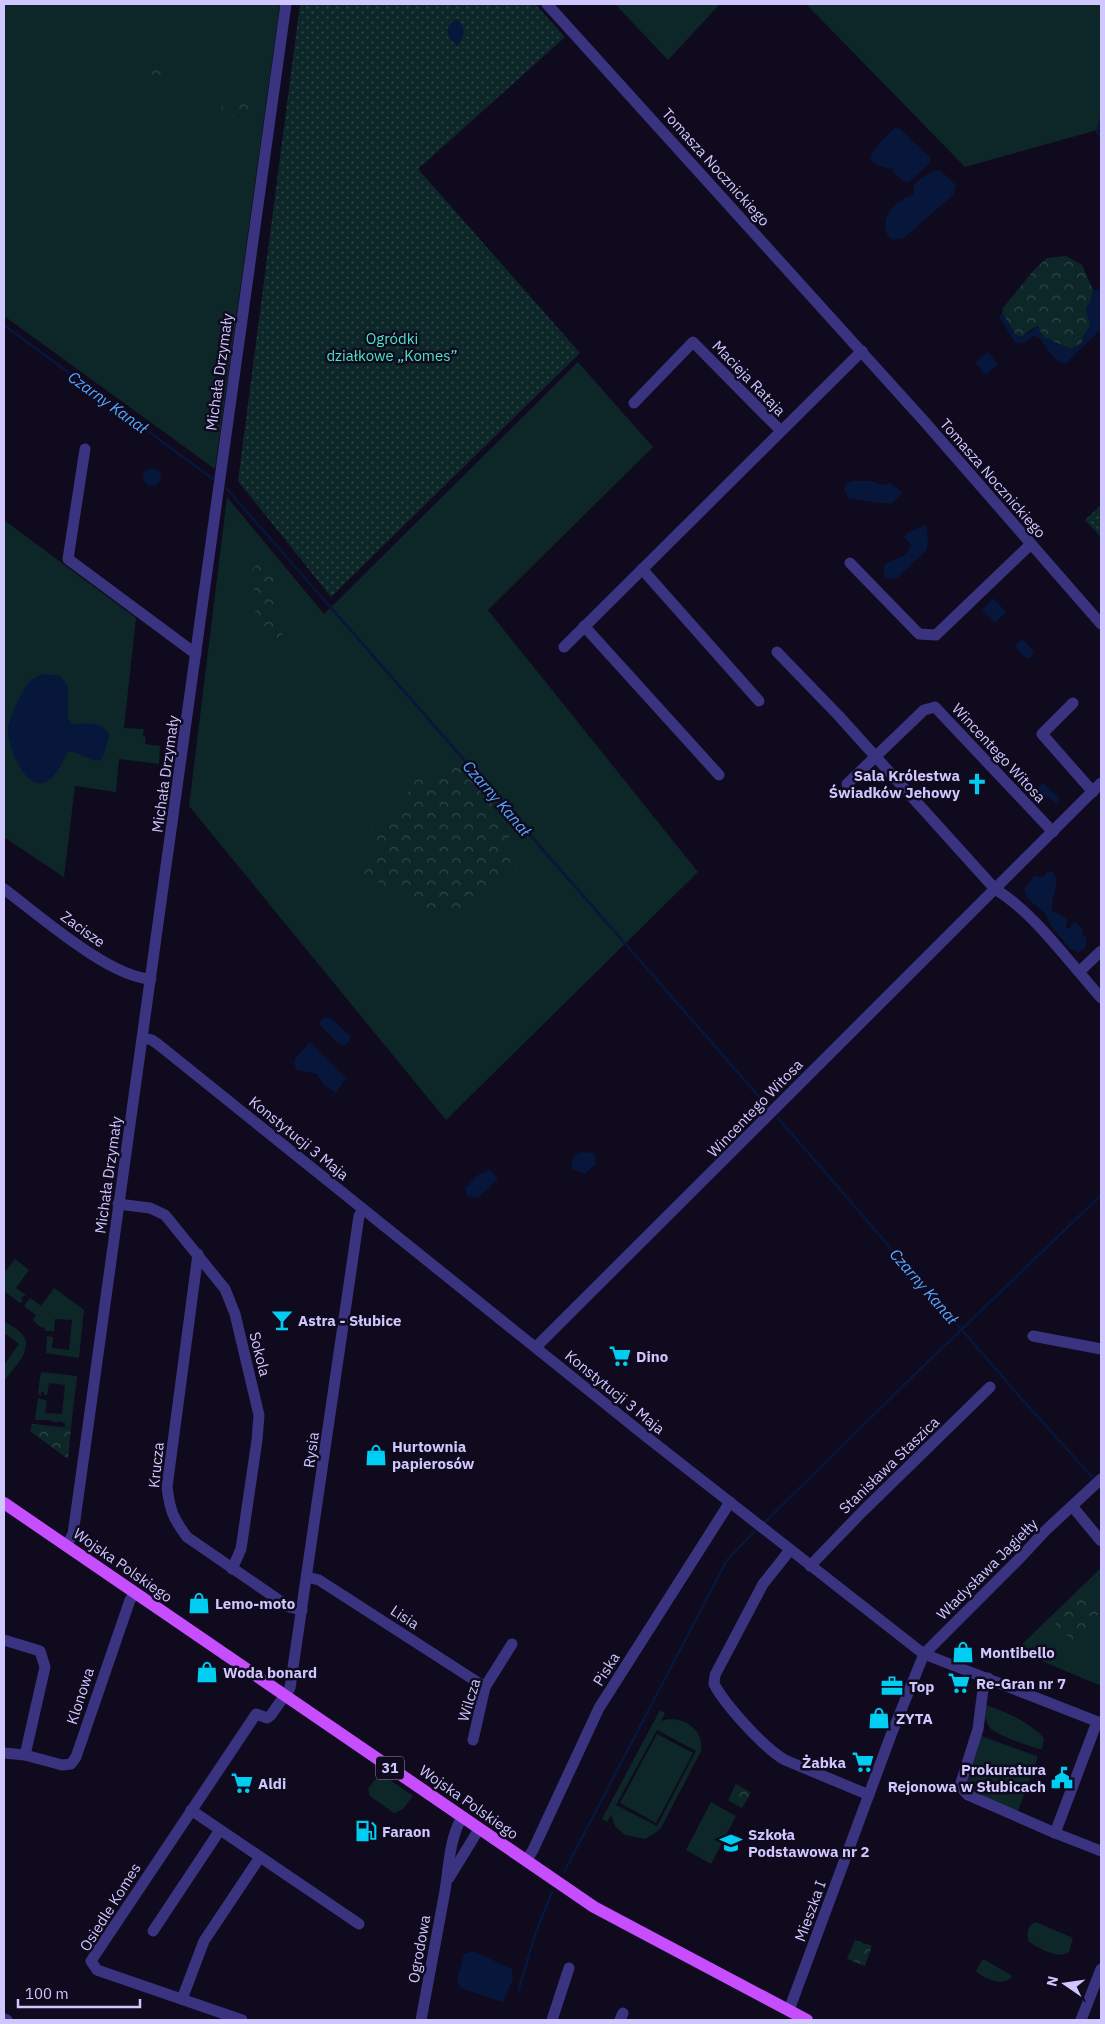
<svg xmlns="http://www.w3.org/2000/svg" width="1105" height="2024" font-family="'IBM Plex Sans',sans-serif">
  <defs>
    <pattern id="forest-crowns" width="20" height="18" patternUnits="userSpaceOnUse" patternTransform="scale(1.25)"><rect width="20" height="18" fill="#0d2728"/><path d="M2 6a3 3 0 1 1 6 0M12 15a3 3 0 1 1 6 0" fill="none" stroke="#2f4548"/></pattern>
    <pattern id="garden-dots" width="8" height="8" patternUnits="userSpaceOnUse" patternTransform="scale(1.25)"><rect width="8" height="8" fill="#0d2728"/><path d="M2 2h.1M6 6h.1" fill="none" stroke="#2f4548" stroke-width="1.8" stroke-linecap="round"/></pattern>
  </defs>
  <rect width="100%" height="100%" fill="#0f0a1e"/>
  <g fill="#0d2728" fill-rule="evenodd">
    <polygon points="4,4 280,4 215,469 4,316"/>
    <polygon points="615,4 720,4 668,60"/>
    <polygon points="806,4 1101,4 1101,129 965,167"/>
    <polygon points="578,362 653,447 488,610 698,872 446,1120 189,806 227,497 324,614"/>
    <polygon points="4,520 136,618 124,728 144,729 143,736 146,737 145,744 160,746 159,764 119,759 116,792 75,786 64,877 4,837"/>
    <polygon points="15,1259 29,1270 16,1288 26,1295 21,1298 23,1301 20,1303 4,1291 4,1273"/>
    <polygon points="54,1288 84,1310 79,1358 46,1353 47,1336 53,1337 52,1348 69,1350 72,1320 55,1319 54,1331 45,1331 45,1328 40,1327 33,1320 36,1315 24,1306 30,1298 41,1306"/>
    <path d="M4,1323H7C12,1326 19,1330 23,1335C34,1350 12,1370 4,1381V1365L19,1344L6,1334L4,1336Z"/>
    <polygon points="42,1372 77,1376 71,1428 65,1427 65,1423 57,1421 57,1423 49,1420 35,1420 38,1398 47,1401 45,1413 62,1414 65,1385 49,1383 47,1395 44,1395 44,1392 41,1392 41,1396 38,1394 40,1376"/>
    <polygon points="1101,1568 1101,1686 1016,1650"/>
    <path d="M986,1705C1008,1713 1028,1721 1044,1738L1042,1749C1034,1749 995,1734 990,1728C985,1721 984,1713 986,1705Z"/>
    <path d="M660,1710L665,1713L661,1721C680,1713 705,1729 701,1751L661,1828L655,1833L645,1839L625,1835L615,1826L611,1815L607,1822L602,1819ZM657,1730L696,1751L657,1826L616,1805Z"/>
    <polygon points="657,1734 693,1753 656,1823 620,1803"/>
    <polygon points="981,1736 1037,1756 1037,1760 1018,1811 970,1792 966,1787"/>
    <polygon points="380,1773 413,1796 403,1809 394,1813 370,1796 368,1789"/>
    <polygon points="711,1802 736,1816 711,1864 686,1850"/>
    <path d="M1036,1922L1073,1938L1069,1952C1057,1960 1039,1948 1029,1942C1026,1934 1027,1925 1036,1922Z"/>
    <path d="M982,1960H985L1011,1975L1012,1977C1003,1987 984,1979 976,1971Z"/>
  </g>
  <g fill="url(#forest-crowns)">
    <polygon points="159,66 173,70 177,77 174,83 158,79 149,72 151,67"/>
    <path d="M242,103L249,105L253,112L248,118C238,117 228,117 221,110L222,105Z"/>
    <polygon points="1066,256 1082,265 1093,290 1091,302 1086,308 1090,326 1084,335 1082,343 1071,349 1043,337 1038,326 1031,329 1022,337 1016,335 1002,313 1003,308 1033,271 1047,258"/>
    <polygon points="258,563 271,564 277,580 274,617 282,632 283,645 275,644 255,618 256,598 250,572"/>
    <polygon points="453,758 515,832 501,844 517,870 459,910 435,915 362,873 377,847 366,840 377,820 392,821 415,780 433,779"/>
    <polygon points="32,1424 71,1428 68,1459 30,1431"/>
    <polygon points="1084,1593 1101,1609 1101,1611 1073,1641 1055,1624"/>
    <polygon points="736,1784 751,1793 742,1808 728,1800"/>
    <polygon points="855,1940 872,1946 865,1966 847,1959"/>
  </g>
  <g fill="url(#garden-dots)">
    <polygon points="300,4 535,4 565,37 418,169 580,353 331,597 238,481"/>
    <polygon points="1101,505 1101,537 1085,520"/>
  </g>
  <g fill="#06173b">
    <path d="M457,19C467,28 465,37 457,46L450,39L447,30L451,23Z"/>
    <path d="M895,128L900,129L931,158L930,163L908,183L904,182L893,172V169C883,167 874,167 870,157L882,140Z"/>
    <path d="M932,171H941L956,185L953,195L904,238L892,239L888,236C881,221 889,207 903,199C908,196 910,197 914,193L913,188L916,182Z"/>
    <path d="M1101,288V331L1098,332L1065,364C1051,360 1047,346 1038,337L1033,336L1025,342L1018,344L1014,341L999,317L1002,313L1016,335L1022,337L1038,326L1043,337L1071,349L1082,343L1084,335L1090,326L1086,308L1091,302L1093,290Z"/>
    <polygon points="988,352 998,364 986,375 975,363"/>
    <circle cx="152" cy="477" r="9"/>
    <polygon points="852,481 871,481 883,485 890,483 903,493 891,504 849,499 844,491 845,485"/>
    <path d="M925,525C929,533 928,543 926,551L897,578L891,580L885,577L883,570L885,564C895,558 908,558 911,545L904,537L907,533Z"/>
    <polygon points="993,598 1006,612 995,623 982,610"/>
    <polygon points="1021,640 1025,641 1034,652 1029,659 1024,657 1016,648 1017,643"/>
    <path d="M42,674L60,676L68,686V718L72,724C86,724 102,720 109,735L105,752L101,760C88,762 80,752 68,751C63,761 57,777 45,782C25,791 6,744 8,728C10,716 21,692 29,682C32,679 38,676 42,674Z"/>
    <path d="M1043,783L1060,799L1056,803C1050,797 1046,795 1038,799L1032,796V792Z"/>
    <polygon points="1048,871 1053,872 1057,879 1052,904 1052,910 1067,919 1066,928 1070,929 1072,923 1076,922 1083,930 1081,934 1086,937 1086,947 1078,953 1069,948 1050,924 1045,913 1027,898 1024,890 1034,876 1043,877"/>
    <polygon points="325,1017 331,1018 351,1037 349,1042 344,1045 339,1044 319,1024 321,1020"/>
    <polygon points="310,1042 346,1078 336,1093 323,1084 317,1074 296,1070 294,1060"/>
    <polygon points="581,1152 595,1153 596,1164 585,1174 571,1169 573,1157"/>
    <polygon points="490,1170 498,1179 478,1198 467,1196 465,1188 478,1175"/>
    <polygon points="473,1951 512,1969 513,1979 503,2002 461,1988 457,1980 464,1954"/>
  </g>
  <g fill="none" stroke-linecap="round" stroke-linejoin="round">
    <g stroke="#06173b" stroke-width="2.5">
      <polyline points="1101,119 1097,133 1101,136"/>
      <polyline points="4,325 213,479"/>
      <polyline points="226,488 769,1108"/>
      <polyline points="778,1118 1020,1397 1092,1477"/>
      <polyline points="765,1522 909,1380 1101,1195"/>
      <polyline points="564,1872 727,1560 754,1532"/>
      <polyline points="518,1992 536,1932 552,1892"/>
    </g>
    <g stroke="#393380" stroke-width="11">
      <polyline points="547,4 924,421 1101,624"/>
      <polyline points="634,403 693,342 781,431"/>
      <polyline points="85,449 68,559 196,654"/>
      <polyline points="850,563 919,634 936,635 1031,544"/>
      <polyline points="642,569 759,701"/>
      <polyline points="584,626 719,775"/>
      <polyline points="564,647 862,351"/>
      <path d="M777,652L838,715L995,889C1029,910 1053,942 1079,972"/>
      <polyline points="1073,703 1042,734 1093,792"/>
      <polyline points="847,784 924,710 935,707 1053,832"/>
      <path d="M4,889C39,915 109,977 151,979"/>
      <polyline points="1101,951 1079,972 1101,998"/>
      <polyline points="143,1038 152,1040 159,1045 648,1438 916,1648 924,1654 1101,1723"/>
      <polyline points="118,1204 150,1208 165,1215 225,1289 235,1314 259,1415 257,1440 241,1549 232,1569"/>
      <path d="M198,1254L167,1487C170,1511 173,1518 187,1537L289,1607L302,1610"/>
      <polyline points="1033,1336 1101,1349"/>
      <polyline points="536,1347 1101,783"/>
      <polyline points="1072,1506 1101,1541"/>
      <polyline points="66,1546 73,1534 286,4"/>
      <path d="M790,1550L763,1584L715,1675L714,1684C726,1706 764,1748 785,1760L869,1795"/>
      <polyline points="810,1566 861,1513 990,1387"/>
      <polyline points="307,1577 319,1580 485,1687"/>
      <polyline points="4,1640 40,1651 45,1667 25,1755"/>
      <polyline points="988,1678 983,1689 978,1729 960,1786 968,1795 1055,1833 1101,1851"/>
      <polyline points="473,1740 485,1687 512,1644"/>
      <polyline points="4,1753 25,1755 62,1765 71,1764 76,1757 130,1600 135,1593"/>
      <polyline points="191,1810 359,1924"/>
      <polyline points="1055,1833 1097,1722"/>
      <polyline points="526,1861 533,1850 599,1708 730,1502"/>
      <polyline points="449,1878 479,1829"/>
      <polyline points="153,1931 220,1830"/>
      <polyline points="182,1999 204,1941 260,1857"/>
      <polyline points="789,2010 891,1735 924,1654 1019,1559 1045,1531 1101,1479"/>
      <polyline points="4,2019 7,2020"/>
      <polyline points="242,2020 97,1970 91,1961 256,1714 267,1718 271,1715 290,1688 359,1216 363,1209"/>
      <path d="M421,2020C429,1977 437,1934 445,1891C449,1866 449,1840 462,1817"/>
      <polyline points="552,2020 569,1968"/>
      <polyline points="620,2020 623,2013"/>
      <polyline points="1081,2020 1101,1969"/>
    </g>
    <polyline stroke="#c64eff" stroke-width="12" points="4,1503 594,1907 807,2020"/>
  </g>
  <defs>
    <g id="church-bare" transform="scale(1.725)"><path d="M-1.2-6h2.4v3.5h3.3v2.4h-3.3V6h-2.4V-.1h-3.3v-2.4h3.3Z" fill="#00cdf2" stroke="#0f0a1e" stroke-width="2.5" paint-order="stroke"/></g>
    <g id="bar-bare" transform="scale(1.725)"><path d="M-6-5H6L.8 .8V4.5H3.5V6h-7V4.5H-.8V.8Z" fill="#00cdf2" stroke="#0f0a1e" stroke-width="2.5" paint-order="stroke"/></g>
    <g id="supermarket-bare" transform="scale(1.725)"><path d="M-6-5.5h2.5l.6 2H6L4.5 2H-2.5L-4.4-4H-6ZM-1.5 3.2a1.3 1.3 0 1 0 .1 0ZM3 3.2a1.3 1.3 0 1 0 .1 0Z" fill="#00cdf2" stroke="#0f0a1e" stroke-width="2.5" paint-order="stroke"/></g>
    <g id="shop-bare" transform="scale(1.725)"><path d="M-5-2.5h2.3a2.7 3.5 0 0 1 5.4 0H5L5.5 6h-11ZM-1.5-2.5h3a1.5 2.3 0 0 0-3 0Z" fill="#00cdf2" stroke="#0f0a1e" stroke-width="2.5" paint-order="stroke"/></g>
    <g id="office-bare" transform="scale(1.725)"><path d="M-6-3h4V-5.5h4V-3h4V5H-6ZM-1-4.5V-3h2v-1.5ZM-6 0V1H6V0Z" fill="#00cdf2" stroke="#0f0a1e" stroke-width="2.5" paint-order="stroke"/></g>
    <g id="civic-bare" transform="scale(1.725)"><path d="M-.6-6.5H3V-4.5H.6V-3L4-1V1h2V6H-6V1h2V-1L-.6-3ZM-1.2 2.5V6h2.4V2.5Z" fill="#00cdf2" stroke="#0f0a1e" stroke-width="2.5" paint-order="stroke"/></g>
    <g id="fuel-bare" transform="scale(1.725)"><path d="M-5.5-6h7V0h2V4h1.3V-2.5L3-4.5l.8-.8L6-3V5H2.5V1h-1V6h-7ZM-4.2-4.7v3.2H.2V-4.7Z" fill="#00cdf2" stroke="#0f0a1e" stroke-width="2.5" paint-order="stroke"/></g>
    <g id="school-bare" transform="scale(1.725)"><path d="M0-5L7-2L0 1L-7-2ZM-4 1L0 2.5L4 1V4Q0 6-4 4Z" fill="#00cdf2" stroke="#0f0a1e" stroke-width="2.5" paint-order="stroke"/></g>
  </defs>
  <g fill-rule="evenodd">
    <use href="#church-bare" x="977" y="784"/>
    <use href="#bar-bare" x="282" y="1320"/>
    <use href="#supermarket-bare" x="620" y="1356"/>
    <use href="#shop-bare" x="376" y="1455"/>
    <use href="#shop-bare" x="199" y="1603"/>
    <use href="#shop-bare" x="963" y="1652"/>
    <use href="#shop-bare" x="207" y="1672"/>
    <use href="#supermarket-bare" x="959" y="1683"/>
    <use href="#office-bare" x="892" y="1686"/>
    <use href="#shop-bare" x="879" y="1718"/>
    <use href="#supermarket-bare" x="863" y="1762"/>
    <use href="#civic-bare" x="1062" y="1778"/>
    <use href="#supermarket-bare" x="242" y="1783"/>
    <use href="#fuel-bare" x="366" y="1831"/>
    <use href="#school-bare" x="731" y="1843"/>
  </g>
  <g text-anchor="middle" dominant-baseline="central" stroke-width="5" stroke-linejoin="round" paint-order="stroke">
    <rect fill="#0f0a1e" stroke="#968ebc" stroke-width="1" x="376" y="1756.5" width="28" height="23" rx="4"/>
    <g font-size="14" font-weight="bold" fill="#d0c7ff">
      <text x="390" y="1768">31</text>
    </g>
    <g font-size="15" fill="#d0c7ff" stroke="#0f0a1e">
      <text transform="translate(716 167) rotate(48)">Tomasza Nocznickiego</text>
      <text transform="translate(219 372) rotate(-82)">Michała Drzymały</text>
      <text transform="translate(749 378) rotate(46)">Macieja Rataja</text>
      <text transform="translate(993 478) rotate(49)">Tomasza Nocznickiego</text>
      <text transform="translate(999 753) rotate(47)">Wincentego Witosa</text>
      <text transform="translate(165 774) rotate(-82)">Michała Drzymały</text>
      <text transform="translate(83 929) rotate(36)">Zacisze</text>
      <text transform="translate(755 1108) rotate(-46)">Wincentego Witosa</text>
      <text transform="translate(299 1138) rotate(39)">Konstytucji 3 Maja</text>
      <text transform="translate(108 1175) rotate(-82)">Michała Drzymały</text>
      <text transform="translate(260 1354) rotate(76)">Sokola</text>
      <text transform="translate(615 1392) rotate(39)">Konstytucji 3 Maja</text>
      <text transform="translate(311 1450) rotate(-82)">Rysia</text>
      <text transform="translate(156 1465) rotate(-84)">Krucza</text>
      <text transform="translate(889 1465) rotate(-44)">Stanisława Staszica</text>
      <text transform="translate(123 1565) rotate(35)">Wojska Polskiego</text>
      <text transform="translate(987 1569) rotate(-45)">Władysława Jagiełły</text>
      <text transform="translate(405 1617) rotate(33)">Lisia</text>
      <text transform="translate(606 1669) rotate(-58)">Piska</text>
      <text transform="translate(80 1696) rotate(-72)">Klonowa</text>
      <text transform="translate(469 1700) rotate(-73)">Wilcza</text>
      <text transform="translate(469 1802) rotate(35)">Wojska Polskiego</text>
      <text transform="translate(110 1907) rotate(-58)">Osiedle Komes</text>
      <text transform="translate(810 1911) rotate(-70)">Mieszka I</text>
      <text transform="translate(419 1949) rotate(-80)">Ogrodowa</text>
    </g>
    <g font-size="15" fill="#4de5c7" stroke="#0f0a1e">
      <text x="392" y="338">Ogródki<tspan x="392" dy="17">działkowe „Komes”</tspan></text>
    </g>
    <g font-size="15" font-weight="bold" fill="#d0c7ff" stroke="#0f0a1e" text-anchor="start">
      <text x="960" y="775" text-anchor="end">Sala Królestwa<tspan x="960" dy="17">Świadków Jehowy</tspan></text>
      <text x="298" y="1320">Astra - Słubice</text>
      <text x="636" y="1356">Dino</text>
      <text x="392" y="1446">Hurtownia<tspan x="392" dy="17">papierosów</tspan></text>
      <text x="215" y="1603">Lemo-moto</text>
      <text x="980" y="1652">Montibello</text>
      <text x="223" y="1672">Woda bonard</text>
      <text x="976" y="1683">Re-Gran nr 7</text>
      <text x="909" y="1686">Top</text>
      <text x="896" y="1718">ZYTA</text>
      <text x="846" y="1762" text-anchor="end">Żabka</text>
      <text x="1046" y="1769" text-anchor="end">Prokuratura<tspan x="1046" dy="17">Rejonowa w Słubicach</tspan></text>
      <text x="258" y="1783">Aldi</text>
      <text x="382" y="1831">Faraon</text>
      <text x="748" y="1834">Szkoła<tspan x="748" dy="17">Podstawowa nr 2</tspan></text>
    </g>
    <g font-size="16" font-style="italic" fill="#55a7ff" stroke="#0f0a1e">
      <text transform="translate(108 402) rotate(36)">Czarny Kanał</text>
      <text transform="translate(497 798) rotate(49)">Czarny Kanał</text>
      <text transform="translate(924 1286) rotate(49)">Czarny Kanał</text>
    </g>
  </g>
  <rect width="1105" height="2024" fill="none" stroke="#d0c7ff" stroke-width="10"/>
  <g transform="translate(1065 1984) rotate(283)" stroke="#0f0a1e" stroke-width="4" paint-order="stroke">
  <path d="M0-4L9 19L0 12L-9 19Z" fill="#d0c7ff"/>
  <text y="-8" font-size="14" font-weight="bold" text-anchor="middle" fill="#d0c7ff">N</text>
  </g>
  <path d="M18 1999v8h122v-8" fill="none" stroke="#d0c7ff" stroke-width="2.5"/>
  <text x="25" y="1999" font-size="15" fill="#d0c7ff" stroke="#0f0a1e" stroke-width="4" paint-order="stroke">100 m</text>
</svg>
